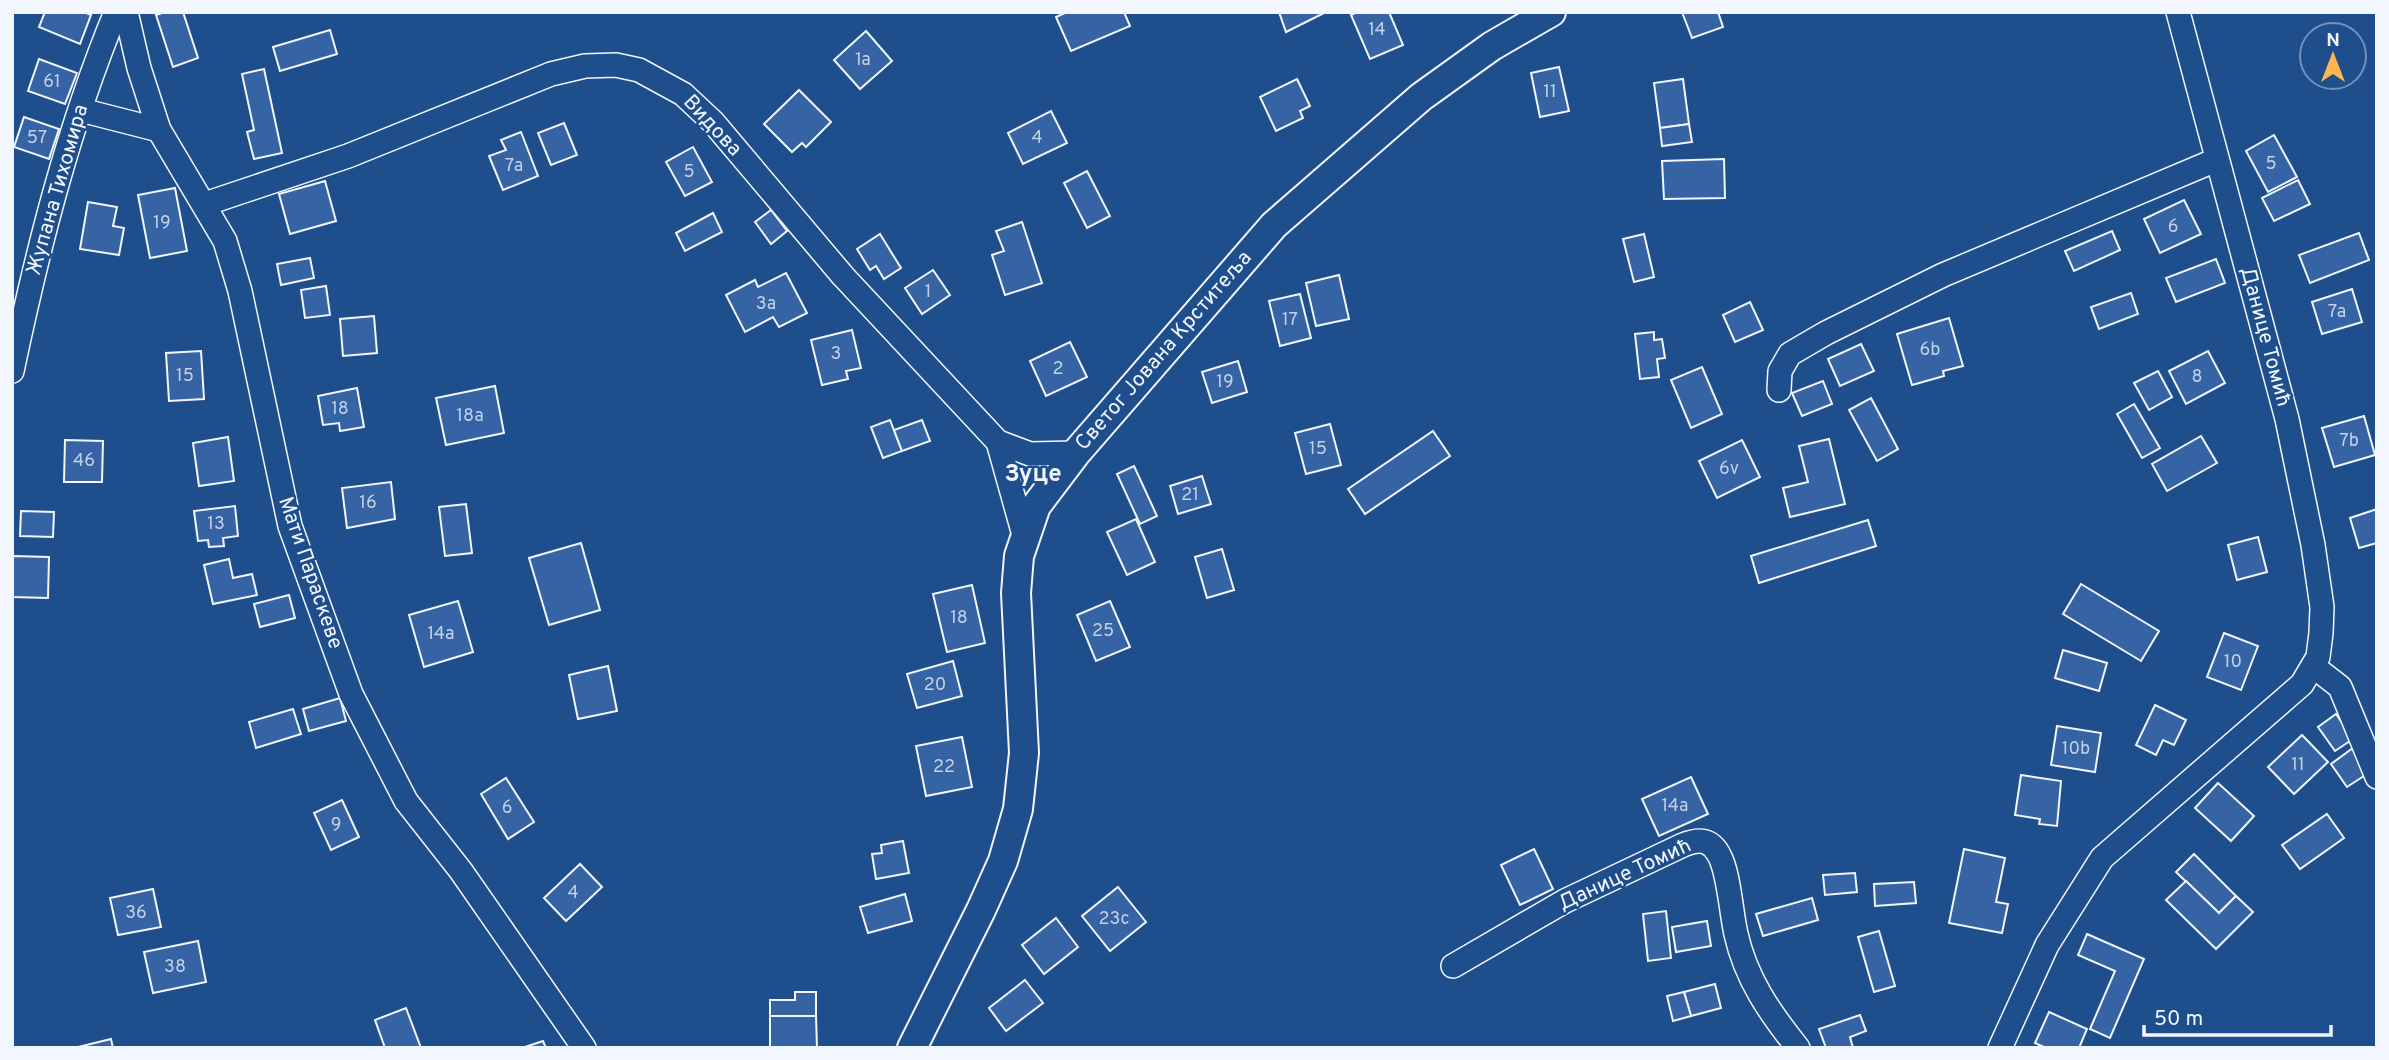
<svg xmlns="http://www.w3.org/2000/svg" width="2389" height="1060" font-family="Overpass,sans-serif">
  <rect width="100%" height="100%" fill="#1f4e8c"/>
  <g fill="#3563a3" stroke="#f2f6ff" stroke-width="2">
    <polygon points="45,12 84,12 91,15 80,44 39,27"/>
    <polygon points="165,12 183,12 198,58 173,67 156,15"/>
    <polygon points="1067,12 1124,12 1130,26 1071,51 1056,17"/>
    <polygon points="1279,12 1326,12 1286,32"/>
    <polygon points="1357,12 1389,12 1403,45 1370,59 1351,15"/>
    <polygon points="1682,12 1718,12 1723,27 1692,38"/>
    <polygon points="330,30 337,54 280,71 273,47"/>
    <polygon points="866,31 892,61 860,89 834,60"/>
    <polygon points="39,59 77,73 65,104 28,91"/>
    <polygon points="1559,67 1569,111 1540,117 1531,73"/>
    <polygon points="264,69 282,153 254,159 247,132 254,130 242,74"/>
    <polygon points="1297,79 1310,106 1300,111 1303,118 1276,131 1260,97"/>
    <polygon points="1683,79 1689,124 1660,128 1654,83"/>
    <polygon points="799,90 831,122 806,147 802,143 792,152 764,124"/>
    <polygon points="1051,111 1067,143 1023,164 1008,133"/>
    <polygon points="24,117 59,129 49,159 14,147"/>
    <polygon points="564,123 577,155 551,165 538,133"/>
    <polygon points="1689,124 1692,142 1662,146 1660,128"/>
    <polygon points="521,132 538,176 503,190 489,156 506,150 501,140"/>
    <polygon points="2274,135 2297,177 2268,192 2246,151"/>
    <polygon points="693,147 712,182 685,196 666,162"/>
    <polygon points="1724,159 1725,198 1664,199 1662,161"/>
    <polygon points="1087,171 1110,216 1087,228 1064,183"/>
    <polygon points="2298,180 2310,204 2274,221 2262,198"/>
    <polygon points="325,181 336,221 290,234 279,194"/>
    <polygon points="175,188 187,251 150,258 138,195"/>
    <polygon points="2184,200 2201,234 2160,253 2144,219"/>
    <polygon points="88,202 117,207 113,226 124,228 119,255 80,249"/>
    <polygon points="771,210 787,231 771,244 755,222"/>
    <polygon points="713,213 722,232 685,251 676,233"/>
    <polygon points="1022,222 1042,283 1005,295 992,255 1004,251 996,231"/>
    <polygon points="2112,231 2120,250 2074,271 2065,251"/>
    <polygon points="2359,233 2369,260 2310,283 2299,255"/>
    <polygon points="880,234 901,268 884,279 876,266 870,270 857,249"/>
    <polygon points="1644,234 1654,277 1634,282 1623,239"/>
    <polygon points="310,258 314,278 281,285 277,264"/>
    <polygon points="2216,259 2225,283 2176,302 2166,278"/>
    <polygon points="933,270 950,295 922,314 905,288"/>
    <polygon points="786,273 807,313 779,327 773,317 745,332 726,295 755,280 758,287"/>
    <polygon points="1339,275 1349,319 1316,326 1306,283"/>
    <polygon points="326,286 330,315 305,318 301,290"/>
    <polygon points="2352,289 2362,322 2322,334 2312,302"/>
    <polygon points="2131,293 2138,314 2099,329 2091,307"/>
    <polygon points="1300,294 1311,338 1280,346 1269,301"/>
    <polygon points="1750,302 1763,330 1735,342 1723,315"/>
    <polygon points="374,316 377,353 343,356 340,319"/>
    <polygon points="1949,318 1963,366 1943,371 1944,376 1912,385 1897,334"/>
    <polygon points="852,330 861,368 846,371 848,379 822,385 811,340"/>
    <polygon points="1654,332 1654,340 1662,339 1665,358 1657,359 1659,377 1640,379 1635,334"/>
    <polygon points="1070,342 1087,377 1046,396 1030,361"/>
    <polygon points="1861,344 1874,371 1840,386 1828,359"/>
    <polygon points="201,351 204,399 169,401 166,353"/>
    <polygon points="2208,351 2225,383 2186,404 2169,371"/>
    <polygon points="1238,361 1247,392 1212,403 1202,372"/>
    <polygon points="1702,367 1722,414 1691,428 1671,380"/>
    <polygon points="2158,371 2172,397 2149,410 2134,383"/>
    <polygon points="1823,381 1832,404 1802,416 1792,393"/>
    <polygon points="495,386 504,433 446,445 436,398"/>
    <polygon points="357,388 364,427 340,431 339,423 323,425 318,396"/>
    <polygon points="1871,398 1898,449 1877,461 1849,410"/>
    <polygon points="2134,404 2160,448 2142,458 2117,414"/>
    <polygon points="2364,416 2375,455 2334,467 2322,428"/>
    <polygon points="890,420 902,451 883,458 871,427"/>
    <polygon points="922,420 930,441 902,451 894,430"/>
    <polygon points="1330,424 1341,465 1306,474 1295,433"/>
    <polygon points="1433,431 1450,456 1365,514 1348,489"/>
    <polygon points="2201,436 2217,463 2167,491 2152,464"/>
    <polygon points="228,437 234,481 199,486 193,443"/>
    <polygon points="1829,439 1845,504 1790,517 1783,488 1808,482 1799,446"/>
    <polygon points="65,440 103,441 102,482 64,482"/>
    <polygon points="1742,440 1760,477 1717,498 1699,461"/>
    <polygon points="1134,466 1157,516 1140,524 1117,474"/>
    <polygon points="1202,476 1211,504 1178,514 1170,486"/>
    <polygon points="391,482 395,519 347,528 342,488"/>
    <polygon points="466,504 472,553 445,556 439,507"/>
    <polygon points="235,506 238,536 223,538 224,546 209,547 208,540 198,541 194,511"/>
    <polygon points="2377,509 2377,543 2359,548 2350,518"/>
    <polygon points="21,511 54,512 53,537 20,536"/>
    <polygon points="1136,519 1155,562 1127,575 1107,532"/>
    <polygon points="1868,520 1876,546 1759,583 1751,556"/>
    <polygon points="2258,537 2267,572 2237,580 2228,545"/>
    <polygon points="581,543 600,610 549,625 529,558"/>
    <polygon points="1222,549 1234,590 1207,598 1195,557"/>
    <polygon points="13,556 49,557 48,598 12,597"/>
    <polygon points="229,559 233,578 252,574 257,595 213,604 204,565"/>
    <polygon points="2081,584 2159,631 2141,661 2063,614"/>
    <polygon points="972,585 985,643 947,652 933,594"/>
    <polygon points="289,595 295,618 260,627 254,604"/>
    <polygon points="458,601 473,652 424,667 409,615"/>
    <polygon points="1110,601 1130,647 1096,661 1077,615"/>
    <polygon points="2224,633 2258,646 2241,690 2207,677"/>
    <polygon points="2063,650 2107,663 2099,691 2055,678"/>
    <polygon points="953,661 962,696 917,708 907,674"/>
    <polygon points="608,666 617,711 578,719 569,675"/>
    <polygon points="340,698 346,721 309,731 303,709"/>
    <polygon points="2155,705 2186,720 2174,745 2163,740 2156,755 2136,745"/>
    <polygon points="293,709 301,734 256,748 249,722"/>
    <polygon points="2336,714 2353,739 2335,751 2318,727"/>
    <polygon points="2057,726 2101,733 2095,772 2051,765"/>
    <polygon points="2302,735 2328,762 2294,794 2268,767"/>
    <polygon points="962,737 972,787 926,796 916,746"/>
    <polygon points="2353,748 2370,772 2347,787 2331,764"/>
    <polygon points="2021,775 2061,781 2057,826 2039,824 2040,819 2015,815"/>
    <polygon points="1691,777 1708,814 1659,836 1642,799"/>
    <polygon points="506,778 534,822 508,839 481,794"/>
    <polygon points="2218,783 2254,816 2231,841 2195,808"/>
    <polygon points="342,800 359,837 331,850 314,813"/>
    <polygon points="2327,814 2344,838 2300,869 2282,845"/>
    <polygon points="903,841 909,873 876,879 872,854 882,853 881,845"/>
    <polygon points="1534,849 1553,889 1520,905 1501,865"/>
    <polygon points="1964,849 2005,858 1996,902 2008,904 2002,933 1949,923"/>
    <polygon points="2194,854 2236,896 2219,913 2176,872"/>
    <polygon points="580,864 602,887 566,921 544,898"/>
    <polygon points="1855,873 1857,892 1825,895 1823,875"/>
    <polygon points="2186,881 2219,913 2236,896 2253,912 2216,949 2166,900"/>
    <polygon points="1914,882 1916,903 1875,906 1874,884"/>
    <polygon points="1118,887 1146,922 1110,951 1082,916"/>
    <polygon points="153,889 161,927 118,935 110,898"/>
    <polygon points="905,894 912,921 868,933 860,907"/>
    <polygon points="1812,898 1818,920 1763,936 1756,914"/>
    <polygon points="1666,911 1671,958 1648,961 1643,914"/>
    <polygon points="1056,918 1078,947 1044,974 1022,945"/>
    <polygon points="1707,921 1711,946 1676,952 1672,927"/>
    <polygon points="1879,931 1895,986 1874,992 1858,937"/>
    <polygon points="2087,934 2144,959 2110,1038 2090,1029 2115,971 2078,955"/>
    <polygon points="198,941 206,982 153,993 144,952"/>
    <polygon points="1025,980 1043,1003 1006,1031 989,1008"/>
    <polygon points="1715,984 1721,1008 1691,1016 1684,992"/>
    <polygon points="795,992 816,992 816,1016 770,1016 770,1000 795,1000"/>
    <polygon points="1684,992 1691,1016 1673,1021 1667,996"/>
    <polygon points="406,1008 421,1048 385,1048 375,1020"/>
    <polygon points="2049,1012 2087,1029 2079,1048 2046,1048 2035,1043"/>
    <polygon points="1860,1015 1866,1031 1850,1037 1853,1048 1826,1048 1819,1029"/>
    <polygon points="770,1016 816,1016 817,1048 770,1048"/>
    <polygon points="111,1039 113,1048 74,1048"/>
    <polygon points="543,1041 546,1048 522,1048"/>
  </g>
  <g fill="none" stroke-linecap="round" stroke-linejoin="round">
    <g stroke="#f2f6ff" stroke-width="26">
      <g id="minor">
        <polyline points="126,12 139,68 159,130 225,241 240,291 290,526 351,694 406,801 461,871 584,1048"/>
        <polyline points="81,110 159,130"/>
        <polyline points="205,204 348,156 551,74 585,66 616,65 639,70 683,94 713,122 843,276 998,442 1024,535"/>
        <path d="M12,371C38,248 68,128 116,12"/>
        <polyline points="1779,390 1780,371 1790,354 1826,333 1943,275 2216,160"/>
        <polyline points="998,442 1030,454 1076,453"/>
        <polyline points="2313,666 2340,687 2377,777"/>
        <path d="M1453,966L1565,901L1683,845C1698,839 1710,838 1719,855C1729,872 1731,913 1736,934C1746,979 1770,1013 1798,1048"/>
        <polyline points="2000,1048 2047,945 2102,858 2302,684 2318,657 2321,633 2322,607 2313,545 2287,419 2178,12"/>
      </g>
    </g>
    <g stroke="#f2f6ff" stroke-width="32">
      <polyline id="tertiary" points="912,1048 981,910 1003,861 1018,809 1024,753 1016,593 1019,556 1036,506 1076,453 1274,225 1421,97 1492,46 1551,12"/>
    </g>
    <use href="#minor" stroke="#1f4e8c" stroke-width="23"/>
    <use href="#tertiary" stroke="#1f4e8c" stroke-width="28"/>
  </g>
  <g text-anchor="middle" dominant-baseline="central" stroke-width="5" stroke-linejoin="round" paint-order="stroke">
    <g font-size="18" fill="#c3d1e8">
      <text x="1377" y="30">14</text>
      <text x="863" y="60">1a</text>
      <text x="52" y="82">61</text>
      <text x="1550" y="92">11</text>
      <text x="37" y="138">57</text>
      <text x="1037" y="138">4</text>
      <text x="2271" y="164">5</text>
      <text x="514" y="166">7a</text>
      <text x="689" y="172">5</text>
      <text x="162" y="223">19</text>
      <text x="2173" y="227">6</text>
      <text x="928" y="292">1</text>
      <text x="766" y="304">3a</text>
      <text x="2337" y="312">7a</text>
      <text x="1290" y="320">17</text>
      <text x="1930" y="350">6b</text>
      <text x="836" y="354">3</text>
      <text x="1058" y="369">2</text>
      <text x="185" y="376">15</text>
      <text x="2197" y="377">8</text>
      <text x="1225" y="382">19</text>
      <text x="340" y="409">18</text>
      <text x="470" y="416">18a</text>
      <text x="2349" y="441">7b</text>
      <text x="1318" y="449">15</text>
      <text x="84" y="461">46</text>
      <text x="1729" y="469">6v</text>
      <text x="1190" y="495">21</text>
      <text x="368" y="503">16</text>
      <text x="216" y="524">13</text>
      <text x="959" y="618">18</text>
      <text x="1103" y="631">25</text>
      <text x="441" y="634">14a</text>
      <text x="2233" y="662">10</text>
      <text x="935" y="685">20</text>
      <text x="2076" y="749">10b</text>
      <text x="2298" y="765">11</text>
      <text x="944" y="767">22</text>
      <text x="1675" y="806">14a</text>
      <text x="507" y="808">6</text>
      <text x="336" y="825">9</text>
      <text x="573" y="893">4</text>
      <text x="136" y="913">36</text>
      <text x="1114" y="919">23c</text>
      <text x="175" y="967">38</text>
    </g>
    <g font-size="21" fill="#f2f6ff" stroke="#1f4e8c">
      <text transform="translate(712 126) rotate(47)">Видова</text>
      <text transform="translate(58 190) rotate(-74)">Жупана Тихомира</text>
      <text transform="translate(2265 337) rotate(75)">Данице Томић</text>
      <text transform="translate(1164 351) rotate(-49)">Светог Јована Крститеља</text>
      <text transform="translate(310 573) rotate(71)">Мати Параскеве</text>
      <text transform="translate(1625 875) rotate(-25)">Данице Томић</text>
    </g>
    <g font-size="24" font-weight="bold" fill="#f2f6ff" stroke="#1f4e8c">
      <text x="1033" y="475">Зуце</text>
    </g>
  </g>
  <rect width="2389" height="1060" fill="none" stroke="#f2f6ff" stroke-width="28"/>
  <g transform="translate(2333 56)"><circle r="33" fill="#1f4e8c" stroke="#7391ba" stroke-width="2"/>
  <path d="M0-5L12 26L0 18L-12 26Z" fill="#ffb74d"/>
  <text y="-10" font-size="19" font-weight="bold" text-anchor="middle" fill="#f2f6ff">N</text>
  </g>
  <path d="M2144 1025v10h187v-10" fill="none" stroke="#f2f6ff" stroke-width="3.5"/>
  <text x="2154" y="1025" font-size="21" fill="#f2f6ff" stroke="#1f4e8c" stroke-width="5" paint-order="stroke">50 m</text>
</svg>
